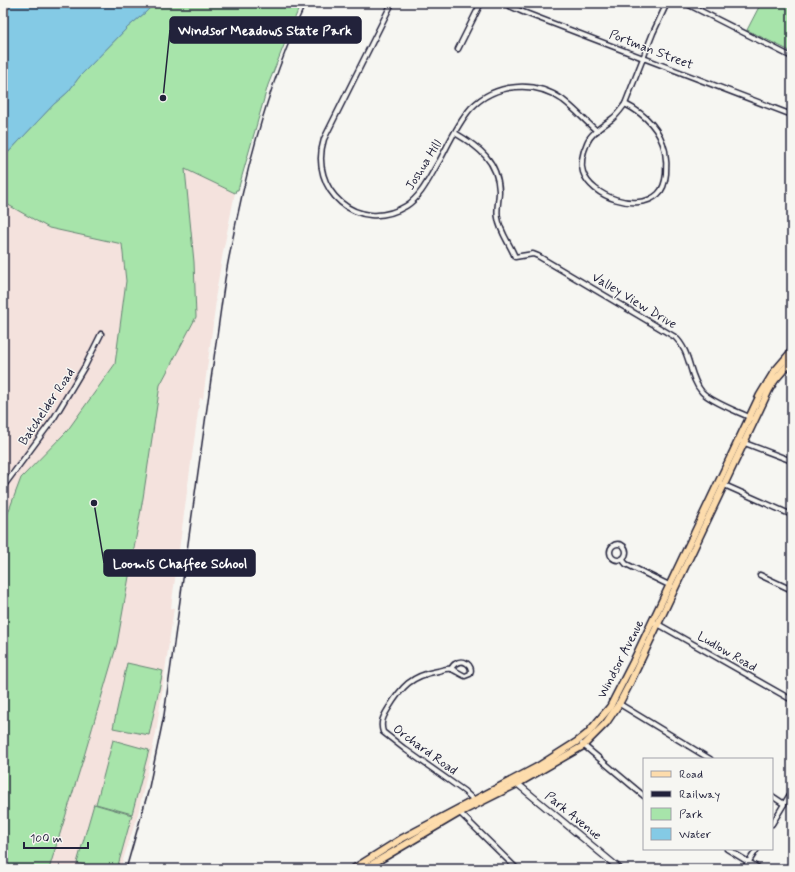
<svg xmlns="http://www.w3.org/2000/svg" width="795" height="872" font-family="Mynerve,sans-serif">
  <rect width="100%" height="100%" fill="#f6f6f2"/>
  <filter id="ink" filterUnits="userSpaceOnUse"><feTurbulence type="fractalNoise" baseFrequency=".025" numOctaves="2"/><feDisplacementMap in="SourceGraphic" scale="8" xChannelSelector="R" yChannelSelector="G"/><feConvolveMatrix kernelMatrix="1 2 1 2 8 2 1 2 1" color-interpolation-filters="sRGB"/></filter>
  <g filter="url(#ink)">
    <polygon fill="#f4e2dd" points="54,104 235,193 223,252 215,299 216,301 203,399 200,398 171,608 174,608 156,733 138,814 120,869 3,869 3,158"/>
    <g fill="#a7e4aa" stroke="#648372">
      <polygon points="154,3 301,3 268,85 238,190 236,190 235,193 185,169 194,262 196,317 160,385 143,498 117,644 82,763 49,869 3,869 3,830 5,824 3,769 3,526 21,478 67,431 115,364 126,281 122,244 49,228 3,202 3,158 54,104 68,92 80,76 128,27 146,12"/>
      <polygon points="761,3 792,3 792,52 747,30"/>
      <polygon points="127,663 163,671 149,735 113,728"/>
      <polygon points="113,740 149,750 132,814 96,804"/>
      <polygon points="94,804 132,815 117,869 99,869 77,863"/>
    </g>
    <polygon fill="#84cae5" stroke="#5d87a1" points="3,3 154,3 146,12 128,27 80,76 68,92 54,104 3,158"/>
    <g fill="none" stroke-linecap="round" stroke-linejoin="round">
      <g stroke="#22223b" stroke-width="7">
        <g id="street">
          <path d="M392,3L324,139C308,190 358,235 406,206C422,196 430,176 440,160C449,143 458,123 471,108C495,83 535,80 563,100C575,109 585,121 597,131"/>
          <polyline points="503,3 523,12 792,115"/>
          <polyline points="685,3 792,57"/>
          <polyline points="458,49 481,3"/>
          <path d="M625,104C645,114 660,129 665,151C667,163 668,185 658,194C638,213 591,197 583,172C580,163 583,152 587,143C591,132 605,125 613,118C618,114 621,109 625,104Z"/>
          <polyline points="625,104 653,33 667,3"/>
          <path d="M455,133C479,147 498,161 499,191C499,200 496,210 498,218C500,232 510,244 515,257L533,254L538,256L675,337C692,353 688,376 702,392C711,402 739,412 751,418"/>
          <polyline points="787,363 792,370"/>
          <polyline points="742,442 792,461"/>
          <polyline points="722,484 792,515"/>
          <polyline points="3,487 54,418 85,366 101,334"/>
          <circle cx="618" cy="552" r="8"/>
          <polyline points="622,559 626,564 671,586"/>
          <polyline points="760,575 792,590"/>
          <polyline points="656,623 792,700"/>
          <path d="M451,669C452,667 453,665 455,664C463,658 474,665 470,674L465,676C460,674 455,670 451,669C447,668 442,670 438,671C411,676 402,686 388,709C383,717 380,723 383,732L406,750L464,791L475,801"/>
          <polyline points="618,703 710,759"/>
          <polyline points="582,744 644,796"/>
          <polyline points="772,796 784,804"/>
          <polyline points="459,812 517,869"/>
          <polyline points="772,824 792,791"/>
          <polyline points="727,849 760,869"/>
          <polyline points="744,869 757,849"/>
        </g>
      </g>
      <g stroke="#22223b" stroke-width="8">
        <polyline id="secondary" points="514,781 620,869"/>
      </g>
      <g stroke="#22223b" stroke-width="9">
        <g id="primary">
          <polyline points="353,869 401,839 537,767 578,741 588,733 610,707 633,662 760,395 774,372 792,351"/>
          <polyline points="364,869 459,813 517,784 583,746 606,723 619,704 629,685 769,390 775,380 792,360"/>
        </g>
      </g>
      <use href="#street" stroke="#f6f6f2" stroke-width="4"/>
      <use href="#secondary" stroke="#f6f6f2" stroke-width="5.5"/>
      <use href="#primary" stroke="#fddcac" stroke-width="6"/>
      <path stroke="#22223b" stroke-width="1.5" d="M126,869L148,792L164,715L225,279C242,184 265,91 306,3"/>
    </g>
  </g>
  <g text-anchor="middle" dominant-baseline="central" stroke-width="3" stroke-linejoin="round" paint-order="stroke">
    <g font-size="13" fill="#22223b" stroke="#f6f6f2">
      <text transform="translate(651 50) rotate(21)">Portman Street</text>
      <text transform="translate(424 165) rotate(-58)">Joshua Hill</text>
      <text transform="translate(634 301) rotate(31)">Valley View Drive</text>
      <text transform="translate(47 407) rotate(-56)">Batchelder Road</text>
      <text transform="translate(727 652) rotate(30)">Ludlow Road</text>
      <text transform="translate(621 659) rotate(-63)">Windsor Avenue</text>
      <text transform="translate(425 750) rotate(36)">Orchard Road</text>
      <text transform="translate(573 816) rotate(39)">Park Avenue</text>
    </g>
  </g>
  <path fill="none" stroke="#22223b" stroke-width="1.5" d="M163 98L170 30M94 503L104 563"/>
  <g fill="#22223b" stroke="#f6f6f2" stroke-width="1.5">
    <circle cx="163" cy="98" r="4"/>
    <circle cx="94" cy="503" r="4"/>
  </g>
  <g fill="#22223b" stroke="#22223b" stroke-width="1.5">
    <rect x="170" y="17" width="191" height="26" rx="4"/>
    <rect x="104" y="550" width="151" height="26" rx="4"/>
  </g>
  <g font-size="14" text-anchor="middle" font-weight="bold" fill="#fff">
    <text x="265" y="35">Windsor Meadows State Park</text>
    <text x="180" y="568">Loomis Chaffee School</text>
  </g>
  <rect width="795" height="872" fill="none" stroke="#f6f6f2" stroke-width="16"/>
  <rect x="8" y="8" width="779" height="856" fill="none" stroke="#22223b" stroke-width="1.5" filter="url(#ink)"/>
  <rect x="643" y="758" width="130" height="92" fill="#f6f6f2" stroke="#a1a1a9"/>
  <rect x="651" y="771" width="20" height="6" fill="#fddcac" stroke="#a1a1a9"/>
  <text x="679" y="778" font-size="12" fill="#22223b">Road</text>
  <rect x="651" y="791" width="20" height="6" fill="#22223b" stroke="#a1a1a9"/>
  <text x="679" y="798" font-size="12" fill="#22223b">Railway</text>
  <rect x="651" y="808" width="20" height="12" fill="#a7e4aa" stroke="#a1a1a9"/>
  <text x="679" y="818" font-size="12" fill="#22223b">Park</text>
  <rect x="651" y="828" width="20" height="12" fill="#84cae5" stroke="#a1a1a9"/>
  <text x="679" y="838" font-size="12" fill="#22223b">Water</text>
  <path d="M24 842v6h64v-6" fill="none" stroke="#22223b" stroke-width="2"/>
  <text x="30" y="842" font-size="12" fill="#22223b" stroke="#f6f6f2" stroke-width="3" paint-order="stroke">100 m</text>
</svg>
